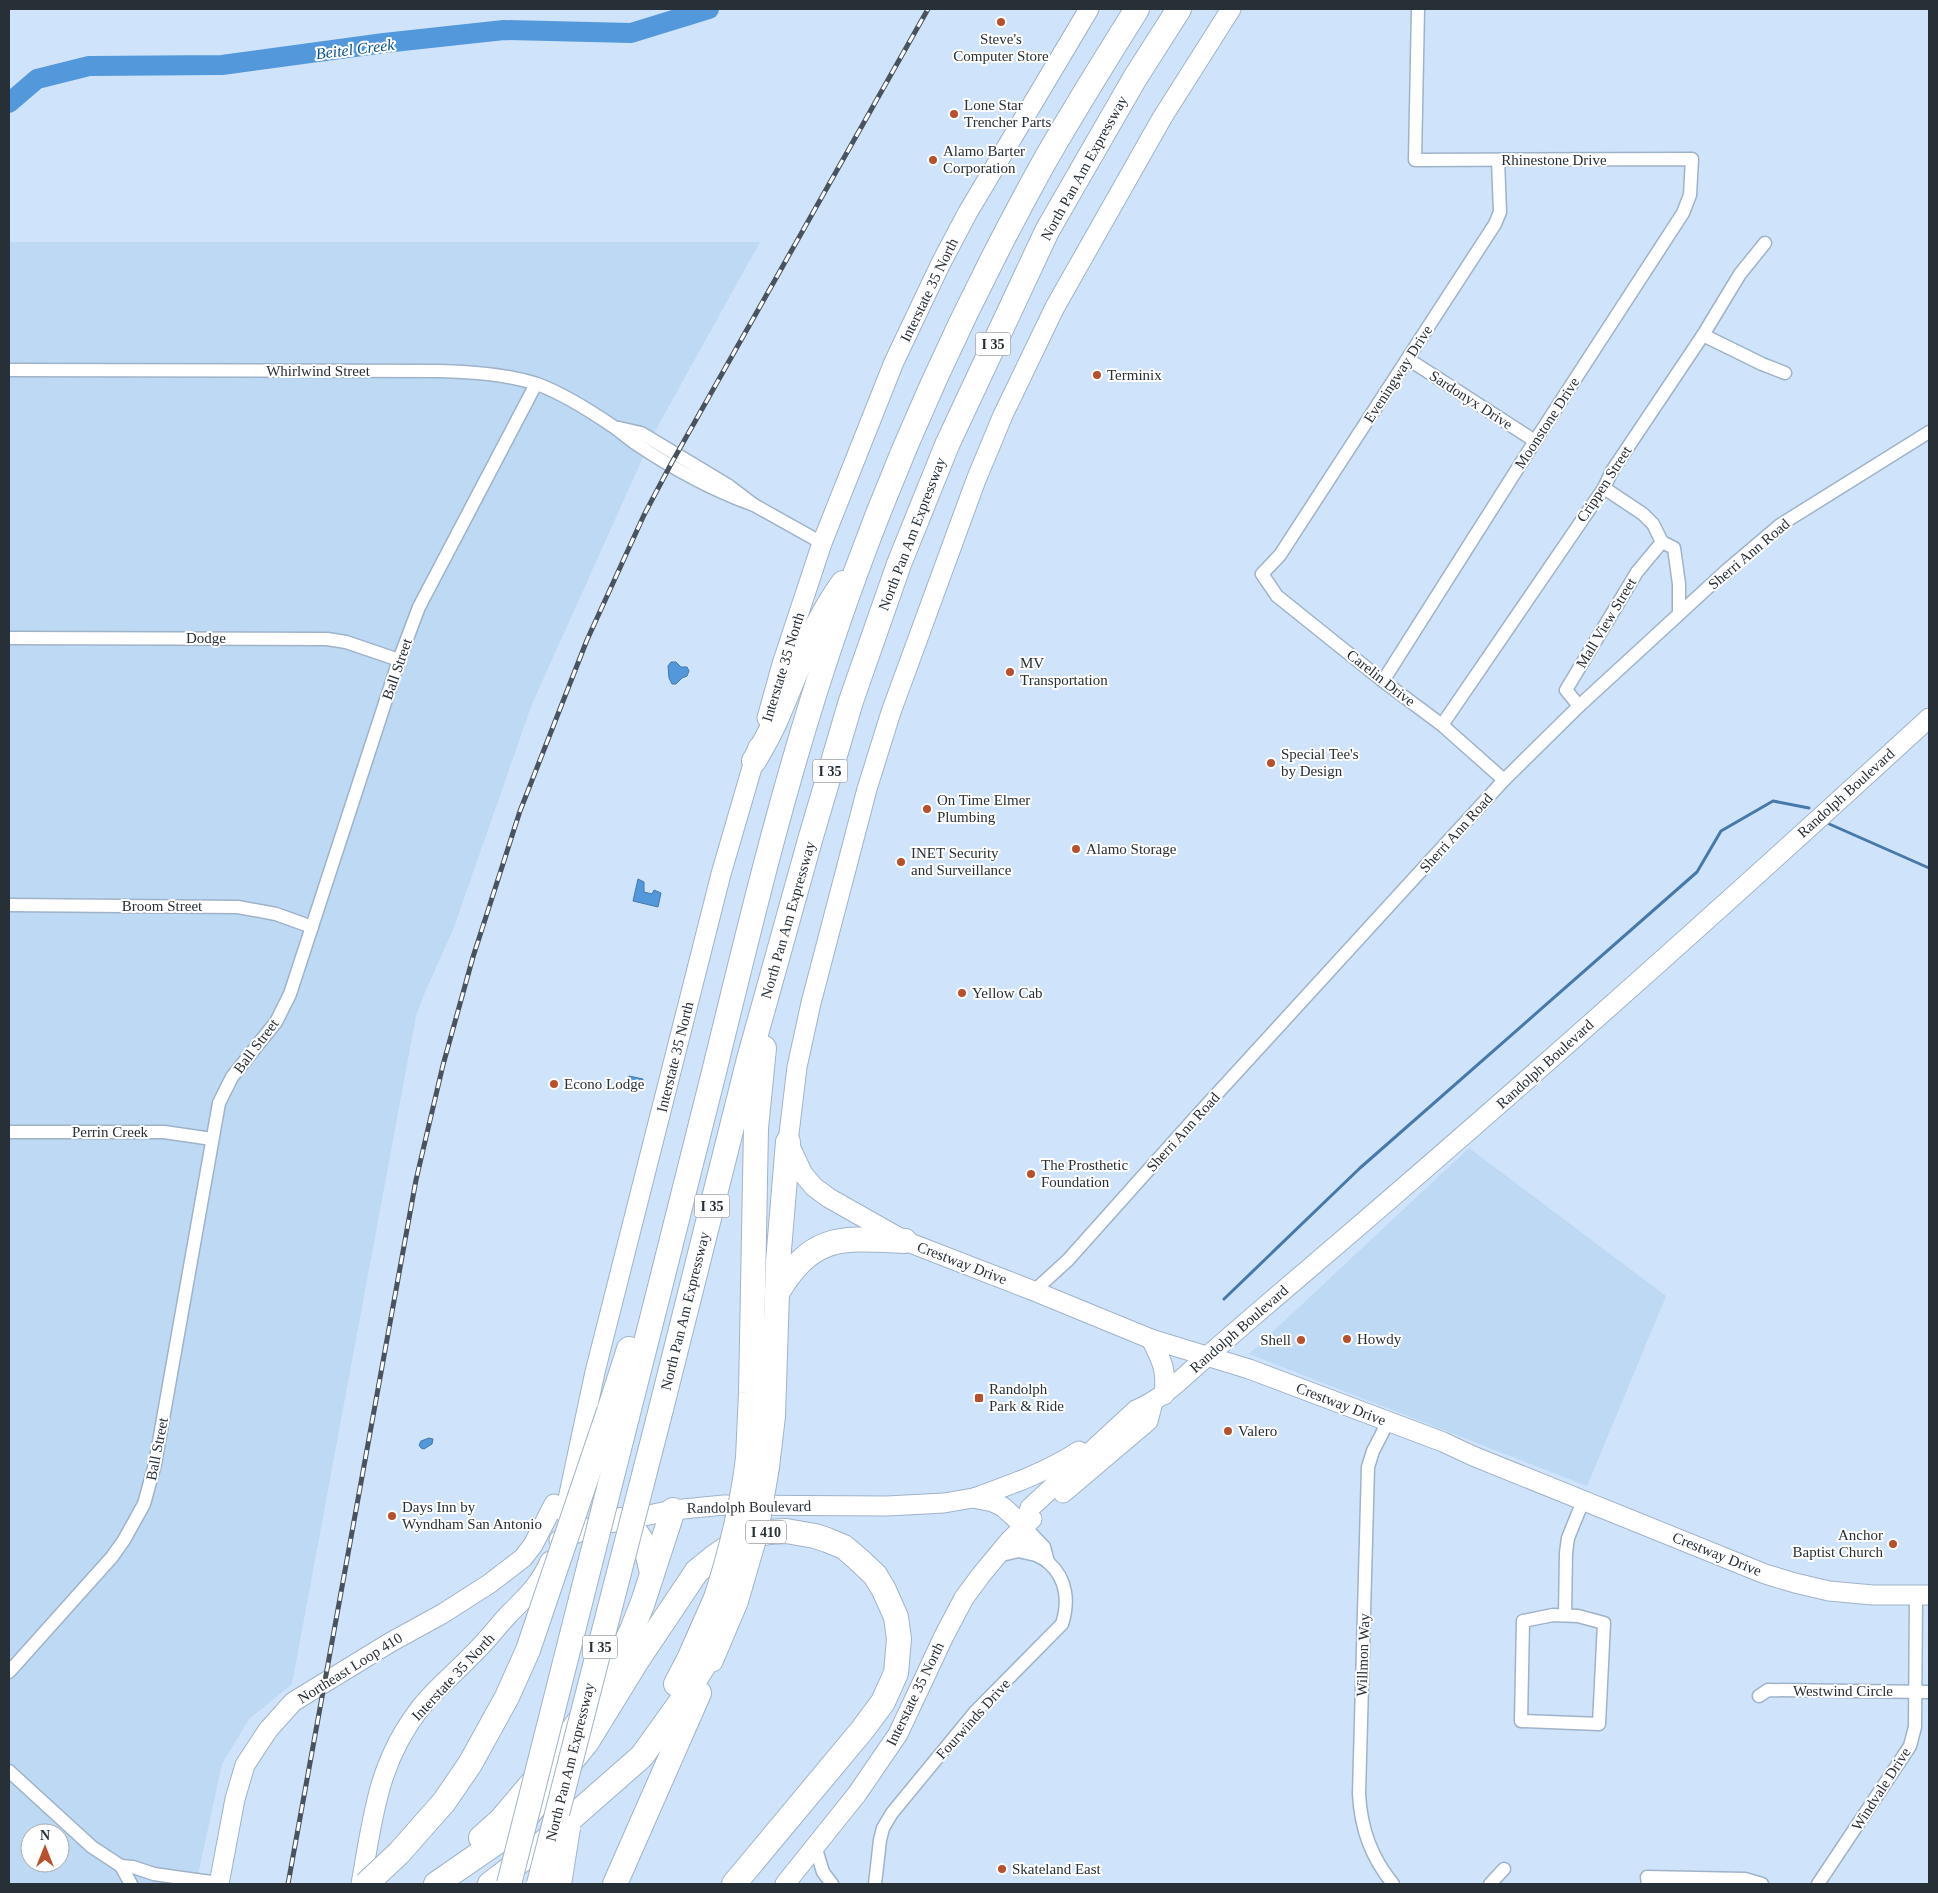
<svg xmlns="http://www.w3.org/2000/svg" width="1938" height="1893" font-family="Georgia,serif">
  <rect width="100%" height="100%" fill="#cfe4fa"/>
  <g fill="#bed9f4" fill-rule="evenodd">
    <path d="M9,242H760L654,433L532,704L454,927L423,997L416,1016L292,1684L249,1719L222,1764L196,1884H9ZM30,1833H60V1863H30Z"/>
    <polygon points="1469,1148 1666,1296 1587,1486 1249,1354"/>
  </g>
  <g fill="#5398db" stroke="#4678aa">
    <polygon points="671,662 676,662 681,667 687,667 689,671 687,676 682,678 676,684 672,684 669,678 668,666"/>
    <polygon points="638,879 644,882 644,892 652,894 654,890 661,893 658,907 633,901"/>
    <polygon points="629,1076 643,1079 641,1088 628,1085"/>
    <polygon points="429,1438 433,1439 432,1444 424,1449 421,1448 419,1445 421,1441"/>
  </g>
  <g fill="none" stroke-linecap="round" stroke-linejoin="round">
    <g stroke="#4678aa" stroke-width="3">
      <polyline points="1827,823 1929,868"/>
      <polyline points="1224,1299 1360,1168 1697,872 1721,831 1773,801 1809,808"/>
    </g>
    <polyline stroke="#5398db" stroke-width="20" points="9,103 37,79 89,66 222,65 384,43 504,30 631,33 709,9"/>
    <g stroke="#9fb3c8" stroke-width="15">
      <g id="street">
        <polyline points="1498,160 1500,212 1495,224 1280,555 1262,574 1277,596 1383,681 1442,725 1504,780"/>
        <polyline points="1703,335 1762,364 1785,373"/>
        <polyline points="1408,359 1535,441"/>
        <path d="M9,370L439,371C471,372 506,374 537,384C562,393 592,412 614,427C621,432 628,438 635,443C672,468 712,490 754,505"/>
        <polyline points="619,428 641,433 729,486 754,505 822,543"/>
        <polyline points="1604,488 1643,514 1653,524 1662,542 1674,548 1679,584 1679,614"/>
        <polyline points="9,638 327,639 346,642 399,660"/>
        <polyline points="1383,681 1535,441 1683,213 1690,195 1692,159 1415,160 1418,9"/>
        <polyline points="1579,706 1566,690 1637,572 1662,542"/>
        <polyline points="1442,725 1604,488 1612,471 1703,335 1740,274 1765,243"/>
        <polyline points="9,905 238,907 276,914 312,927"/>
        <polyline points="9,1132 164,1132 212,1139"/>
        <polyline points="1034,1291 1068,1260 1193,1120 1504,780 1579,706 1727,570 1780,525 1929,432"/>
        <path d="M1388,1422L1373,1451L1368,1467L1359,1794C1361,1829 1371,1857 1393,1884"/>
        <polyline points="1024,1526 1044,1547 1048,1562"/>
        <polyline points="997,1556 1018,1551 1036,1555"/>
        <polygon points="1553,1615 1578,1616 1604,1623 1599,1724 1521,1721 1523,1621"/>
        <polyline points="1565,1615 1566,1553 1568,1538 1583,1501"/>
        <polyline points="9,1672 112,1557 124,1540 144,1504 155,1464 219,1103 232,1077 276,1022 290,994 399,660 419,607 536,384"/>
        <polyline points="1759,1696 1768,1690 1929,1692"/>
        <polyline points="9,1771 92,1847 121,1866 133,1867 154,1874 189,1879 219,1883"/>
        <polyline points="815,1846 823,1872 832,1884"/>
        <polyline points="121,1866 131,1884"/>
        <path d="M875,1884L880,1840L883,1828L892,1813L975,1712L1062,1624C1069,1602 1067,1579 1049,1563C1045,1559 1039,1557 1035,1554C1028,1548 1022,1541 1016,1534"/>
        <polyline points="1490,1884 1504,1869"/>
        <polyline points="1648,1884 1647,1877 1745,1879 1762,1884"/>
        <polyline points="1818,1884 1910,1746 1915,1727 1916,1595"/>
      </g>
    </g>
    <g stroke="#9fb3c8" stroke-width="21">
      <g id="secondary">
        <polyline points="1231,9 1162,118 1055,307 1003,415 976,480 891,712 867,789 811,1003 797,1067 788,1142 803,1174 814,1187 829,1198 905,1241 1034,1291 1151,1339 1249,1369 1443,1442 1473,1456 1765,1574 1795,1583 1829,1591 1873,1595 1929,1595"/>
        <polyline points="767,718 782,664 822,543 894,362 941,263 968,212 1089,9"/>
        <path d="M1151,1339C1162,1361 1167,1370 1164,1395"/>
        <polyline points="1063,1493 1148,1421 1153,1402"/>
        <path d="M974,1498C1010,1485 1047,1472 1079,1451"/>
        <polyline points="565,1513 595,1372 721,874 758,747"/>
        <path d="M1024,1526L1030,1508L1136,1410C1166,1397 1186,1374 1211,1353C1251,1318 1291,1284 1332,1249C1534,1076 1733,898 1929,718"/>
        <polyline points="559,1540 595,1526 673,1510 724,1505 887,1506 944,1503 973,1498 993,1502 1003,1507 1024,1526"/>
        <polyline points="219,1884 235,1799 245,1765 268,1730 293,1702 391,1642 442,1614 489,1584 523,1558 533,1545 554,1504"/>
        <path d="M361,1884C373,1818 377,1763 421,1707C435,1689 455,1673 471,1656C485,1643 496,1628 509,1614C527,1596 540,1584 550,1561"/>
        <polyline points="785,1884 857,1794 898,1734 944,1636 964,1598 981,1575 1010,1540 1032,1519"/>
      </g>
    </g>
    <g stroke="#9fb3c8" stroke-width="26">
      <g id="highway">
        <path d="M754,761C761,749 768,737 774,724C795,676 812,626 843,583"/>
        <path d="M777,1293C813,1233 841,1238 905,1241"/>
        <polyline points="661,1409 749,1059 810,840 851,701 899,564 947,445 1047,231 1135,78 1179,9"/>
        <polyline points="609,1411 629,1349"/>
        <path d="M627,1417C656,1302 686,1187 714,1072C750,925 785,777 834,634C889,472 960,314 1043,164C1073,111 1105,60 1137,9"/>
        <polyline points="748,1458 751,1393 756,1128 764,1048"/>
        <polyline points="767,1467 773,1416 778,1262 788,1142"/>
        <polyline points="621,1520 637,1534 646,1547 652,1573"/>
        <polyline points="711,1660 736,1601"/>
        <polyline points="676,1684 689,1659 716,1598"/>
        <polyline points="481,1838 501,1820 539,1775 604,1688 632,1630 643,1602 673,1510"/>
        <polyline points="436,1884 517,1828 587,1742 638,1659 697,1571 713,1558 732,1545 754,1535 769,1532 786,1531 815,1536 827,1540 844,1547 858,1559 875,1575 884,1590 896,1617 899,1639 896,1673 883,1702 863,1729 734,1884"/>
        <polyline points="490,1884 535,1850 642,1756 680,1703 716,1646"/>
        <polyline points="615,1884 699,1693"/>
      </g>
    </g>
    <use href="#street" stroke="#fff" stroke-width="12"/>
    <use href="#secondary" stroke="#fff" stroke-width="19"/>
    <use href="#highway" stroke="#fff" stroke-width="24"/>
    <g stroke="#48535e" stroke-width="5">
      <polyline id="rail" points="288,1884 416,1180 443,1065 473,957 520,811 587,640 644,515 671,464 928,9"/>
    </g>
    <use href="#rail" stroke="#fff" stroke-width="3" stroke-dasharray="9" stroke-linecap="butt"/>
    <g stroke="#9fb3c8" stroke-width="26" stroke-linecap="butt">
      <g id="highway-bridge">
        <path d="M716,1598C731,1552 742,1507 748,1458"/>
        <polyline points="736,1601 756,1532 767,1467"/>
        <polyline points="366,1884 399,1853 444,1802 470,1764 507,1697 528,1650 609,1411"/>
        <polyline points="509,1884 627,1417"/>
        <polyline points="539,1884 661,1409"/>
        <polyline points="559,1884 568,1828"/>
      </g>
    </g>
    <use href="#highway-bridge" stroke="#fff" stroke-width="24"/>
  </g>
  <g fill="#b8512b" stroke="#fff" stroke-width="2">
    <circle cx="1001" cy="22" r="5"/>
    <circle cx="954" cy="114" r="5"/>
    <circle cx="933" cy="160" r="5"/>
    <circle cx="1097" cy="375" r="5"/>
    <circle cx="1010" cy="672" r="5"/>
    <circle cx="1271" cy="763" r="5"/>
    <circle cx="927" cy="809" r="5"/>
    <circle cx="1076" cy="849" r="5"/>
    <circle cx="901" cy="862" r="5"/>
    <circle cx="962" cy="993" r="5"/>
    <circle cx="554" cy="1084" r="5"/>
    <circle cx="1031" cy="1174" r="5"/>
    <circle cx="1347" cy="1339" r="5"/>
    <circle cx="1301" cy="1340" r="5"/>
    <rect x="974" y="1393" width="10" height="10" rx="2.5"/>
    <circle cx="1228" cy="1431" r="5"/>
    <circle cx="392" cy="1516" r="5"/>
    <circle cx="1893" cy="1544" r="5"/>
    <circle cx="1002" cy="1869" r="5"/>
  </g>
  <g text-anchor="middle" dominant-baseline="central" stroke-width="4" stroke-linejoin="round" paint-order="stroke">
    <g fill="#fff" stroke="#686d73" stroke-width="1">
      <rect x="975.5" y="332.5" width="35" height="23" rx="4"/>
      <rect x="812.5" y="759.5" width="35" height="23" rx="4"/>
      <rect x="694.5" y="1194.5" width="35" height="23" rx="4"/>
      <rect x="746" y="1520.5" width="40" height="23" rx="4"/>
      <rect x="582.5" y="1635.5" width="35" height="23" rx="4"/>
    </g>
    <g font-size="14" font-weight="bold" fill="#272f37">
      <text x="993" y="344">I 35</text>
      <text x="830" y="771">I 35</text>
      <text x="712" y="1206">I 35</text>
      <text x="766" y="1532">I 410</text>
      <text x="600" y="1647">I 35</text>
    </g>
    <g font-size="15" fill="#272f37" stroke="#fff" text-anchor="start">
      <text x="1001" y="39" text-anchor="middle">Steve's<tspan x="1001" dy="17">Computer Store</tspan></text>
      <text x="964" y="105">Lone Star<tspan x="964" dy="17">Trencher Parts</tspan></text>
      <text x="943" y="151">Alamo Barter<tspan x="943" dy="17">Corporation</tspan></text>
      <text x="1107" y="375">Terminix</text>
      <text x="1020" y="663">MV<tspan x="1020" dy="17">Transportation</tspan></text>
      <text x="1281" y="754">Special Tee's<tspan x="1281" dy="17">by Design</tspan></text>
      <text x="937" y="800">On Time Elmer<tspan x="937" dy="17">Plumbing</tspan></text>
      <text x="1086" y="849">Alamo Storage</text>
      <text x="911" y="853">INET Security<tspan x="911" dy="17">and Surveillance</tspan></text>
      <text x="972" y="993">Yellow Cab</text>
      <text x="564" y="1084">Econo Lodge</text>
      <text x="1041" y="1165">The Prosthetic<tspan x="1041" dy="17">Foundation</tspan></text>
      <text x="1357" y="1339">Howdy</text>
      <text x="1291" y="1340" text-anchor="end">Shell</text>
      <text x="989" y="1389">Randolph<tspan x="989" dy="17">Park &amp; Ride</tspan></text>
      <text x="1238" y="1431">Valero</text>
      <text x="402" y="1507">Days Inn by<tspan x="402" dy="17">Wyndham San Antonio</tspan></text>
      <text x="1883" y="1535" text-anchor="end">Anchor<tspan x="1883" dy="17">Baptist Church</tspan></text>
      <text x="1012" y="1869">Skateland East</text>
    </g>
    <g font-size="15" fill="#272f37" stroke="#fff">
      <text x="1554" y="160">Rhinestone Drive</text>
      <text transform="translate(1084 168) rotate(-61)">North Pan Am Expressway</text>
      <text transform="translate(929 290) rotate(-64)">Interstate 35 North</text>
      <text x="318" y="371">Whirlwind Street</text>
      <text transform="translate(1398 374) rotate(-57)">Eveningway Drive</text>
      <text transform="translate(1471 400) rotate(33)">Sardonyx Drive</text>
      <text transform="translate(1547 423) rotate(-57)">Moonstone Drive</text>
      <text transform="translate(1604 484) rotate(-57)">Crippen Street</text>
      <text transform="translate(912 534) rotate(-69)">North Pan Am Expressway</text>
      <text transform="translate(1749 554) rotate(-40)">Sherri Ann Road</text>
      <text transform="translate(1606 623) rotate(-59)">Mall View Street</text>
      <text x="206" y="638">Dodge</text>
      <text transform="translate(783 667) rotate(-73)">Interstate 35 North</text>
      <text transform="translate(397 669) rotate(-71)">Ball Street</text>
      <text transform="translate(1381 678) rotate(38)">Carelin Drive</text>
      <text transform="translate(1846 793) rotate(-42)">Randolph Boulevard</text>
      <text transform="translate(1456 833) rotate(-48)">Sherri Ann Road</text>
      <text x="162" y="906">Broom Street</text>
      <text transform="translate(788 920) rotate(-74)">North Pan Am Expressway</text>
      <text transform="translate(256 1046) rotate(-53)">Ball Street</text>
      <text transform="translate(675 1057) rotate(-76)">Interstate 35 North</text>
      <text transform="translate(1545 1064) rotate(-42)">Randolph Boulevard</text>
      <text x="110" y="1132">Perrin Creek</text>
      <text transform="translate(1183 1132) rotate(-48)">Sherri Ann Road</text>
      <text transform="translate(962 1263) rotate(21)">Crestway Drive</text>
      <text transform="translate(685 1311) rotate(-76)">North Pan Am Expressway</text>
      <text transform="translate(1239 1329) rotate(-41)">Randolph Boulevard</text>
      <text transform="translate(1341 1404) rotate(21)">Crestway Drive</text>
      <text transform="translate(157 1449) rotate(-79)">Ball Street</text>
      <text transform="translate(749 1507) rotate(-1)">Randolph Boulevard</text>
      <text transform="translate(1717 1554) rotate(22)">Crestway Drive</text>
      <text transform="translate(1363 1655) rotate(-88)">Willmon Way</text>
      <text transform="translate(350 1668) rotate(-32)">Northeast Loop 410</text>
      <text transform="translate(453 1677) rotate(-47)">Interstate 35 North</text>
      <text x="1843" y="1691">Westwind Circle</text>
      <text transform="translate(915 1694) rotate(-64)">Interstate 35 North</text>
      <text transform="translate(973 1719) rotate(-48)">Fourwinds Drive</text>
      <text transform="translate(570 1762) rotate(-76)">North Pan Am Expressway</text>
      <text transform="translate(1881 1789) rotate(-57)">Windvale Drive</text>
    </g>
    <g font-size="16" font-style="italic" fill="#00518e" stroke="#fff">
      <text transform="translate(355 49) rotate(-7)">Beitel Creek</text>
    </g>
  </g>
  <rect width="1938" height="1893" fill="none" stroke="#272f37" stroke-width="20"/>
  <g transform="translate(45 1848)"><circle r="24" fill="#ffffff" stroke="#a9acaf"/>
  <path d="M0-4L9 19L0 12L-9 19Z" fill="#b8512b"/>
  <text y="-8" font-size="14" font-weight="bold" text-anchor="middle" fill="#272f37">N</text>
  </g>
</svg>
